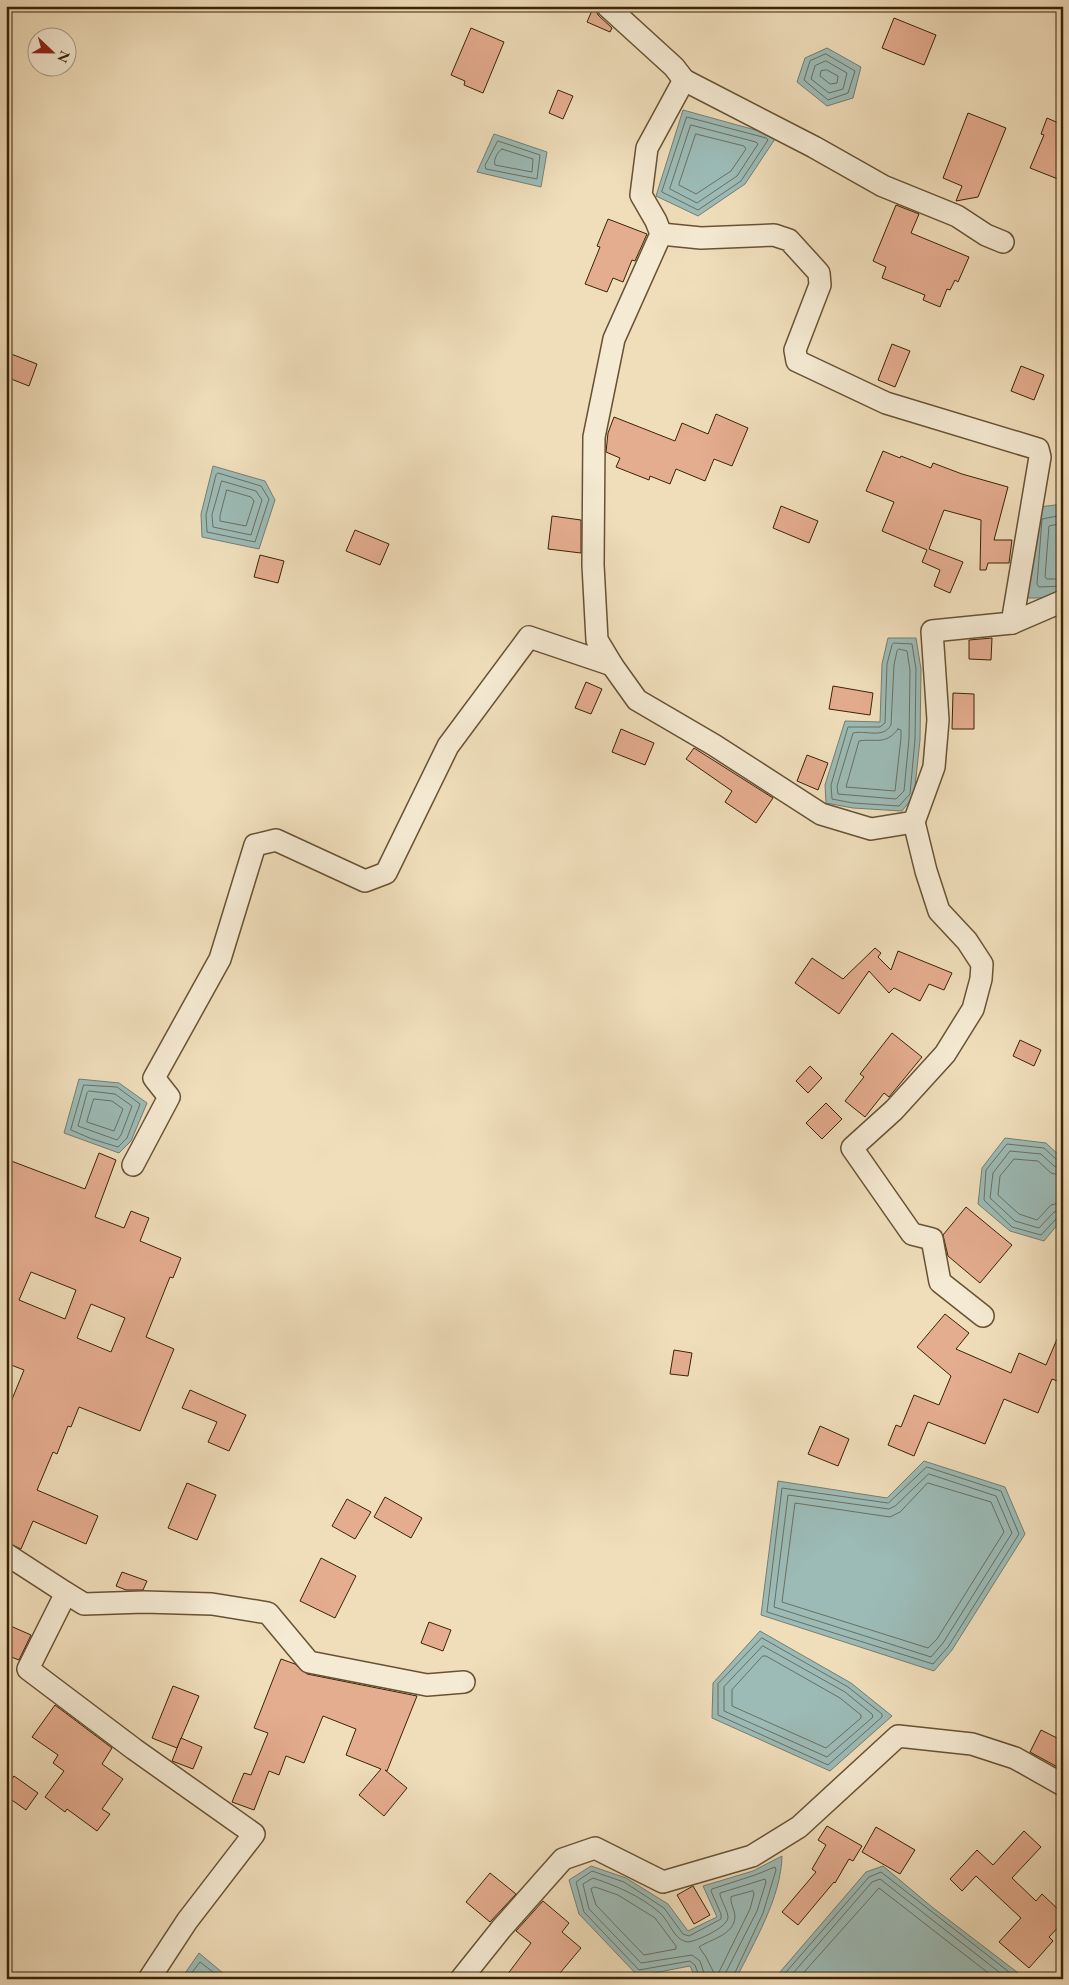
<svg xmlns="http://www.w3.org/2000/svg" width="1069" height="1985" font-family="'EB Garamond',serif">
  <rect width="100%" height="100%" fill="#f0debb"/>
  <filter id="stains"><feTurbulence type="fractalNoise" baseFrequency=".004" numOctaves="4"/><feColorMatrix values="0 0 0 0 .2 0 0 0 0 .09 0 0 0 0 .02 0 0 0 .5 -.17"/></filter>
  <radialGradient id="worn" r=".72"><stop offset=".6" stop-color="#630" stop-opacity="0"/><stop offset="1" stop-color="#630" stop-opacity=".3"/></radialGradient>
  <g fill="#9cbbb7" stroke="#757e70">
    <polygon points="827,48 861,67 853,98 827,106 797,82 805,58"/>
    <polygon points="683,110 777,136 745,184 698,216 656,196"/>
    <polygon points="494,134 547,152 541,187 477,172"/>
    <polygon points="213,466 265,481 275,500 259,549 202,537 201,514"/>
    <polygon points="1063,504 1063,590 1061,598 1025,598 1031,508"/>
    <polygon points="888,638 916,638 921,669 920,740 914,796 902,811 853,808 826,803 825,785 845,721 880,722 882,664"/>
    <polygon points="79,1079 119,1083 147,1103 131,1141 119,1153 64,1133"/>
    <polygon points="1005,1138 1046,1143 1063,1159 1063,1218 1044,1241 1010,1231 978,1204 982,1168"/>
    <polygon points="924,1461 1005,1487 1025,1534 952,1650 934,1671 761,1615 778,1481 887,1498"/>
    <polygon points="760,1631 851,1683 892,1716 830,1771 712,1718 713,1683"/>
    <path d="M782,1856C781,1898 754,1942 736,1979H696L690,1966L638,1976L579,1914L569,1880L591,1866L626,1878L668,1904L688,1931L717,1917L703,1886L753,1871Z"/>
    <polygon points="883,1866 932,1907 1026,1979 774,1979 866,1872"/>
    <polygon points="199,1953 230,1979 231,1979 181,1979"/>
  </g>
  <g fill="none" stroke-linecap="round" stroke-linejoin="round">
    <g stroke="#6b6f5e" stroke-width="1">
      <polygon points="826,54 855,71 848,93 828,100 804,80 810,61"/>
      <polygon points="826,61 847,73 843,89 829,93 811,79 815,66"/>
      <polygon points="827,70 838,76 837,83 830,84 820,76 821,71"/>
      <polygon points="687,117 766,138 768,140 741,181 698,210 662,192"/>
      <polygon points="691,125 756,142 758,144 737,176 697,203 670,189"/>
      <polygon points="696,134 744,146 746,149 731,171 696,194 679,185"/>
      <polygon points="498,141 540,155 537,179 486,169 485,166"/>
      <path d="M502,149L533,159L532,172L495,165C493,160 498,151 502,149Z"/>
      <polygon points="218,473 261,486 269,499 255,542 207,532 206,515 216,475"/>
      <polygon points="222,481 256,491 262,500 251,535 213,527 212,515"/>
      <polygon points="227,490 251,497 254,501 246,526 220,521 220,516"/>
      <polyline points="1063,515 1042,519 1037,584 1039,587 1063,586"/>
      <polyline points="1063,523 1049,526 1045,577 1047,579 1063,579"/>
      <polygon points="894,643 912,644 916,669 915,739 910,794 899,806 853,803 832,799 831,785 848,727 880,727 885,723 887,664 892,645"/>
      <path d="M899,649L907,651L910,670L909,739L904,791L896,799L838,794L837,786L853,733C866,730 883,739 891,725L894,665L897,651Z"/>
      <path d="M898,729L901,730V738L895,791L846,787L859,741C876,738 885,746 898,729Z"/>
      <polygon points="84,1085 117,1087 140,1104 127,1138 118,1147 92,1139 71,1130"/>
      <polygon points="89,1091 115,1094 132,1106 121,1135 117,1140 78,1126 87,1093"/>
      <polygon points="94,1099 112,1101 123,1109 114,1131 87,1122"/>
      <polyline points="1063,1162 1058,1161 1044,1148 1007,1144 986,1170 984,1200 1012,1227 1041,1235 1057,1218 1063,1216"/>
      <polyline points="1063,1169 1054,1166 1041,1154 1010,1151 993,1173 990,1198 1015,1221 1039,1228 1054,1212 1063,1210"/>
      <polyline points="1063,1176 1051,1173 1038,1161 1014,1159 1000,1176 998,1195 1019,1214 1037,1220 1051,1205 1063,1202"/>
      <polygon points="927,1467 1001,1491 1019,1534 948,1647 933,1664 767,1612 782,1488 888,1503"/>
      <polygon points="929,1474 996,1496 1012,1533 943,1643 931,1657 774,1607 788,1495 889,1509 895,1506"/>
      <polygon points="928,1483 991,1502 1004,1532 937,1639 928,1648 782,1602 795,1503 890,1517 900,1512"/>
      <polygon points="762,1638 848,1687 882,1714 882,1717 828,1765 718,1715 718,1684"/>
      <polygon points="763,1646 845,1692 872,1714 873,1717 827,1757 724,1711 724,1687"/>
      <polygon points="763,1656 766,1656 840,1698 861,1715 861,1718 826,1748 732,1706 732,1690"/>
      <polygon points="595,1887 618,1895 655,1918 676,1946 676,1949 644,1955 596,1905 591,1889"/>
      <path d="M753,1891L754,1894L750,1909L718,1974L715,1975L706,1957L699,1947C711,1939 734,1935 735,1917C735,1910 730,1904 731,1897Z"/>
      <polyline points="187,1979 200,1962 222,1979"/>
      <polyline points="700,1979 695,1965 690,1961 639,1970 584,1912 576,1882 592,1871 624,1882 664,1908 683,1934 689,1936 721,1919 721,1914 711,1891 712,1889 755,1875 775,1867 776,1870 763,1913 732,1979"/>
      <path d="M706,1979L700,1961L692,1955L641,1963L589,1909L583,1884L593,1878C617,1886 640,1896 659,1912C670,1921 673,1940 688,1942C697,1941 726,1928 728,1918C728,1911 722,1902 720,1895V1893L765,1879L766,1882L757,1911L726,1972L725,1979"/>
      <polyline points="780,1979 869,1877 881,1872 1018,1979"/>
      <polyline points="788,1979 872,1882 880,1879 1008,1979"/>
      <polyline points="798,1979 879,1888 996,1979"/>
    </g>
  </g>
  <g fill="#e5ad90" stroke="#3a2306" fill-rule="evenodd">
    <polygon points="594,6 598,15 612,28 610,32 587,22"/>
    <polygon points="894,18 936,35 924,65 882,48"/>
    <polygon points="471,28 504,42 483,93 464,85 465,81 451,75"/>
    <polygon points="558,90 573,96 563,119 549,113"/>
    <polygon points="968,113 1006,128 978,197 956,201 962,186 943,178"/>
    <polygon points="1047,118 1063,125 1063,181 1030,168 1044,135 1041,134"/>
    <polygon points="896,205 919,214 911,233 969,257 958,282 955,280 950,290 947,289 940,307 923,300 925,295 882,278 886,267 873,261"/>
    <polygon points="608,219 647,234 635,261 632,260 623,282 613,278 607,292 585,284 600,247 597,246"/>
    <polygon points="892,344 910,351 895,387 878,380"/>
    <polygon points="6,352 37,364 29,386 6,377"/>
    <polygon points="1021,366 1044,375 1034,400 1011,391"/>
    <polygon points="716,414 748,428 732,466 714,459 705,481 676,469 670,484 650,476 649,480 616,467 620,458 606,452 608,433 614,417 675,441 682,423 708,434"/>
    <polygon points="883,451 900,458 901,456 931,468 933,463 962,474 1008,487 994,540 1012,540 1009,563 988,563 986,570 980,570 981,520 944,510 929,549 963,562 950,593 934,586 940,570 922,562 927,550 882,531 894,502 866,491"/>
    <polygon points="781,506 818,521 809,543 773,528"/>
    <polygon points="552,516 581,520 581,553 548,549"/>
    <polygon points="355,530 389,544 380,565 346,551"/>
    <polygon points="260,555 284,561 278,583 254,577"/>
    <polygon points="992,638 991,660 969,659 969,640"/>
    <polygon points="586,682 602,689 591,714 575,708"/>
    <polygon points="833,686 873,693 870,715 829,709"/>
    <polygon points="953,693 974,694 974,729 952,729"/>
    <polygon points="621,729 654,743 645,765 612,752"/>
    <polygon points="694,748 773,798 756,823 725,802 732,791 686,759"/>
    <polygon points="807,755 828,763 818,790 797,781"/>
    <polygon points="875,948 881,953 878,957 891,970 898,951 952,973 944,990 929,984 920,1001 894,988 889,993 869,971 839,1014 795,983 812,958 843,979"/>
    <polygon points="892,1033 922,1057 889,1097 884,1093 865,1117 845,1101 864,1077 860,1074"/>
    <polygon points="1020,1040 1041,1050 1034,1066 1013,1056"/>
    <polygon points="810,1066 822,1078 808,1093 796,1081"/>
    <polygon points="826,1103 842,1119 822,1139 806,1123"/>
    <path d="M99,1153L116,1160L95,1217L124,1228L131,1211L149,1218L140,1241L181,1258L173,1278L170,1277L146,1337L174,1349L140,1431L79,1407L71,1427L68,1426L57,1454L53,1452L37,1490L98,1516L86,1544L33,1521L21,1549L6,1542V1414L24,1370L6,1363V1159L85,1189ZM31,1272L76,1290L65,1319L19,1300ZM91,1304L125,1318L111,1352L77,1338Z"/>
    <polygon points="966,1207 1012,1245 980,1283 948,1256 943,1235"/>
    <polygon points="945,1314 969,1333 956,1349 1011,1373 1019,1353 1046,1365 1063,1325 1063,1383 1052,1379 1038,1413 1004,1399 985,1444 928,1422 914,1456 888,1445 896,1425 901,1427 914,1395 939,1405 951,1376 917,1347"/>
    <polygon points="674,1350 692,1353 688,1376 670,1374"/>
    <polygon points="190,1390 246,1415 229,1451 208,1442 217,1422 182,1408"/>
    <polygon points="820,1426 849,1439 838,1466 808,1454"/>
    <polygon points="187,1483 216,1495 197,1540 168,1528"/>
    <polygon points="385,1497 422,1518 411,1538 374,1517"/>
    <polygon points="347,1499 371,1512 355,1539 332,1526"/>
    <polygon points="321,1558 356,1576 335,1618 300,1601"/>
    <polygon points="122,1572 147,1581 143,1590 126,1590 116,1586"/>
    <polygon points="429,1622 451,1630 443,1651 421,1643"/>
    <polygon points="6,1624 31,1635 19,1660 6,1655"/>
    <polygon points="281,1659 295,1664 307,1674 417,1696 387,1771 385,1770 407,1788 384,1816 359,1795 381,1769 346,1755 356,1729 323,1716 304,1763 286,1756 279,1775 269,1771 254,1810 232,1802 244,1773 251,1775 268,1733 254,1728"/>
    <polygon points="173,1686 199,1696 177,1748 152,1738"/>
    <polygon points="55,1705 112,1748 102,1764 123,1779 102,1809 110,1814 97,1831 67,1809 65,1812 45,1797 64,1771 53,1763 58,1755 32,1737"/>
    <polygon points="1041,1730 1063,1741 1063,1770 1030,1752"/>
    <polygon points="181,1738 202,1747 193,1769 172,1761"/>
    <polygon points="14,1776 38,1793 26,1810 6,1796 6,1787"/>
    <polygon points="827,1826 862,1846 853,1861 849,1859 835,1883 834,1882 798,1925 782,1912 816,1872 812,1869 826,1845 818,1840"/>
    <polygon points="876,1827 915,1850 900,1874 862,1852"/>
    <polygon points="1024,1831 1041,1847 1012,1878 1036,1901 1042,1894 1063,1914 1063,1922 1049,1937 1053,1941 1029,1968 999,1942 1021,1918 976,1876 962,1891 950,1879 977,1850 993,1865"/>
    <polygon points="490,1873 516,1894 490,1922 466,1902"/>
    <polygon points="693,1886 710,1915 694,1924 677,1895"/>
    <polygon points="543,1901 569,1923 562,1932 581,1948 555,1979 504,1979 531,1943 516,1931"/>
  </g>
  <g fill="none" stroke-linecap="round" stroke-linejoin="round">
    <g stroke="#685233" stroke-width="24">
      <g id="minor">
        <polyline points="607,6 674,67 684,80"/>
        <polyline points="1012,623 1063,601"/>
        <polyline points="612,665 637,700 714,745 821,814 871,829 914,822 934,767 938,720 932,631 1012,623 1040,457 1038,449 886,403 797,361 795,350 820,285 819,273 789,240 774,235 701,238 661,234"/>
        <polyline points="914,822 926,871 939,911 967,941 982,964 981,979 973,1009 945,1054 894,1110 852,1148 912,1234 932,1239 940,1282 983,1316"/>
        <polyline points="133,1165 169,1097 154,1078 220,959 255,845 276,840 365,881 386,873 448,746 529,637 612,665 597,640 593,565 594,437 614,339 661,234 656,221 641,195 647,148 684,80 814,147 883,186 957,216 986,235 1003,242"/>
        <polyline points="6,1554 66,1593 28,1669 134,1749 254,1834 187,1921 149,1979"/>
        <polyline points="66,1593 84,1604 144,1602 212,1604 268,1613 309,1662 427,1685 464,1682"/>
        <polyline points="461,1979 501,1929 563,1859 595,1848 663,1882 752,1856 799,1827 898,1736 972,1744 1015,1758 1063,1785"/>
      </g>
    </g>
    <use href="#minor" stroke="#f5ead3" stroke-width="21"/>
  </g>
  <rect width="1069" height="1985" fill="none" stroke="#f0debb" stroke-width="25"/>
  <rect x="8" y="8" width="1054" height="1970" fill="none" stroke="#3a2306" stroke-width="2.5"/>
  <rect x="12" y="12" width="1044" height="1960" fill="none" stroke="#3a2306"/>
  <g transform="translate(52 52) rotate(112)"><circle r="24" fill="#f5ead3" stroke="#aa9a81"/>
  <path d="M0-4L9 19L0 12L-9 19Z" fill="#8f2418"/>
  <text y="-8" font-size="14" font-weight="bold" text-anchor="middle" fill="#3a2306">N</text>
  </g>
  <rect width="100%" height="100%" filter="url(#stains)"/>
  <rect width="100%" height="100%" fill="url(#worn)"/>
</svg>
